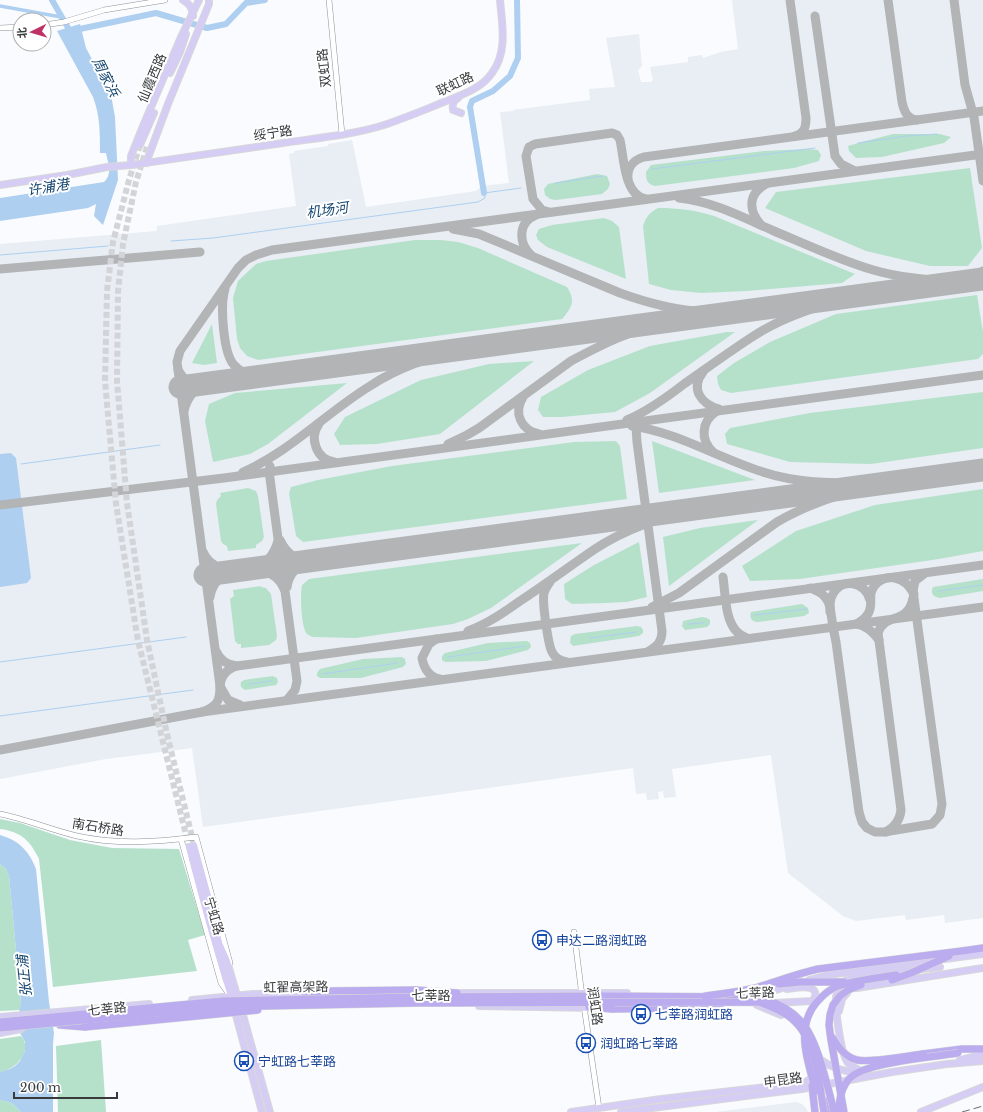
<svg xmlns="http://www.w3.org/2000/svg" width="983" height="1112" font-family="'Libre Baskerville','Noto Sans SC',serif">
  <rect width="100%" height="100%" fill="#f9fbfe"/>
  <g fill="#e8eef4">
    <polygon points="732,0 983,0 983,918 945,923 944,915 906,920 905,915 856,921 843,916 788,873 771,755 672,769 676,797 664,798 663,791 658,792 659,799 647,800 646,793 636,794 633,768 203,827 192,748 106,759 0,779 0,244 157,231 157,226 296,206 289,154 294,153 294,151 328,146 328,144 352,140 366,207 476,191 481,187 481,186 509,183 500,112 513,111 513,110 590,100 589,89 615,87 606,38 639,34 642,66 638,70 641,82 651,82 653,80 650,67 688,62 688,57 702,55 703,58 721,52 738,49"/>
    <polygon points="796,1102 802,1104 806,1108 808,1112 716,1112"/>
  </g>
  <g fill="#b5e1cb">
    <polygon points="893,134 940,134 951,137 944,143 882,157 856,158 849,151 848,146 858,143"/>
    <path d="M808,149L818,150L821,155L819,161L794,168L655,186C647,184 646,180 646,172L651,165L764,151Z"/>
    <polygon points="970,168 982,248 968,266 930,266 866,251 765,208 776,192"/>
    <polygon points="597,174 607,176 610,184 608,189 602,194 556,200 550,199 545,195 544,189 548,184"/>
    <path d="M658,208C678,208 695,210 714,216L855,274L842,283L747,291L701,293L671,290L649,284L643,226C646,217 649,213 658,208Z"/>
    <polygon points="604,218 612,221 619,227 626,279 547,247 538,240 536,235 539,229 552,225"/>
    <path d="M415,240H441L458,242L478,248L567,287C576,301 572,307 562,319L258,360L247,356L240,348L237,339L233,298L238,281L256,264L266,261Z"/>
    <polygon points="977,295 983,332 983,354 978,359 731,393 721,390 718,384 717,376 734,363 770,342 836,314"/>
    <polygon points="212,324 217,363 204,365 192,363"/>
    <polygon points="727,332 735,332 650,393 615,412 562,417 543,417 538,410 541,397 588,370 650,346"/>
    <polygon points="534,361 440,434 377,444 340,445 334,434 345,417 421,380 489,364"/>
    <polygon points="347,383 268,444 250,454 213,462 205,421 209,404 235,393"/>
    <polygon points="983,392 983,448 871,464 790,462 727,444 725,434 730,428 810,413"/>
    <polygon points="616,441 620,446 627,499 303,542 296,536 289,493 291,487 318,480 392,466 574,442"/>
    <polygon points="652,441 755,480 659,493"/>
    <polygon points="248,488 256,491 258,496 264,537 262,541 256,545 256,548 228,551 227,546 223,544 221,541 216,504 217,500 221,496 220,493"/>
    <polygon points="983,489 983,551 939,559 800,579 750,581 742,566 796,531 875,505"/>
    <polygon points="758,520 669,586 663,537 700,528"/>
    <polygon points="639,542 647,597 627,602 605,603 572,604 565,599 564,584 594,565"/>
    <path d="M582,543L491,608L468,619L453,624L356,638L313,637C312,637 307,634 307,634C301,627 300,594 302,585L309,579Z"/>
    <path d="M983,579V591L940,598C933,597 930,593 933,587Z"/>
    <polygon points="261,586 261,587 266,588 271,594 277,636 276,640 269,645 241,648 241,644 238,644 235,641 230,599 234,596 233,590"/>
    <path d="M802,604L808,608L809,613L804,616L758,622C752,622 749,618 751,612Z"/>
    <polygon points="702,617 707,618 710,620 710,624 707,627 685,630 682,626 683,621"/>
    <polygon points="637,626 641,627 643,630 643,633 639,636 573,646 570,643 571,636 575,634"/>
    <polygon points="527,641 530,643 531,647 528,650 486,661 445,662 442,660 442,656 445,653 488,643"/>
    <polygon points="402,657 405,659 406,664 403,667 361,678 320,678 317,676 317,673 320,669 363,659"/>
    <path d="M273,676L277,678L278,682L276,685L245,690C241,688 240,686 241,682L244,680Z"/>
    <path d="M0,819L20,823L70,840L112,848L179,849L205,935L188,940L197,971L53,987L39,859C30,840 21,832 0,829Z"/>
    <polygon points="0,864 6,869 9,876 21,1003 20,1010 0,1011"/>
    <path d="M21,1036C34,1051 15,1070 0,1072V1039Z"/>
    <polygon points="101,1040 106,1112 58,1112 56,1046"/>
    <polygon points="0,1100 12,1103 21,1112 0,1112"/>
  </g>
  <g fill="#aecff0">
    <path d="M80,24L86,48L111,95L115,117L118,180L103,225L94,216L96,204L88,208L0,221V198L104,182C113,174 108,163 106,153H100C100,133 100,115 93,97L57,31Z"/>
    <polygon points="11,453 16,458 31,578 27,583 0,587 0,454"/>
    <path d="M0,835C19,840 29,851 36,869L49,1002L54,1033L53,1044V1112H21L12,1103L0,1100V1072L10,1069L15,1066L20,1061L25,1051V1042L20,1033L19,1013L21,1003L9,876L6,869L0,864Z"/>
  </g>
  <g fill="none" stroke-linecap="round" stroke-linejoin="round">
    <g stroke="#aecff0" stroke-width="1">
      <polyline points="858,143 907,136 937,134"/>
      <polyline points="652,169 815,148"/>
      <polyline points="555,183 603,176"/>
      <polyline points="171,241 213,238 478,202 485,198 484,193 521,188"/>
      <polyline points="0,255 108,246"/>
      <polyline points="21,464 160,445"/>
      <polyline points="938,591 983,585"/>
      <polyline points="755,615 806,609"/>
      <polyline points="688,624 704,623"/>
      <polyline points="590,638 636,632"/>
      <polyline points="448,657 526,646"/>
      <polyline points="0,662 186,637"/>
      <polyline points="322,674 398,663"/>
      <polyline points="249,684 272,681"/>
      <polyline points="0,716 193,690"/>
    </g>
    <polyline stroke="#aecff0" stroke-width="3.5" points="0,6 61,17"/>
    <g stroke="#aecff0" stroke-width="6">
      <polyline points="52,0 71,33"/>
      <polyline points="75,30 156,13 207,28 226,24 246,3 265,0"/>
      <polyline points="484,193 470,107 472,101 493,91 510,76 518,58 517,0"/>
    </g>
    <g stroke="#b2b4b6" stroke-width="9">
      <path d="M790,0L806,118C806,128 804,133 795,136"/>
      <path d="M888,0L902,102C904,111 907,119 917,120"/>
      <polyline points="954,0 965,85 974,117 983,181"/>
      <polyline points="815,16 835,156 841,164 853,170"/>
      <path d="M628,179C627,168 633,160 644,157L983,111"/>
      <path d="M679,198C712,201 744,218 774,231C805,244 837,259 870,269C902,279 935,281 969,281L975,279L983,271"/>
      <path d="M549,212L542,210L533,199L526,156L529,147L535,144L612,133L617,135L620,140C624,157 624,196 646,199"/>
      <path d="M761,225C748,210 748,194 766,184"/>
      <path d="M453,229L479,234L620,293C645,302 670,309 696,311C715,313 734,311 752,310"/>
      <path d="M531,255C518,243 518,222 536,215"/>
      <polyline points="0,269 200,252"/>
      <path d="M225,289C220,305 223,353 234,365C241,373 250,375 259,377"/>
      <path d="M178,370C183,379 189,383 199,385"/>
      <path d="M703,372C690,389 701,404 719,409"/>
      <path d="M523,397C513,413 521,430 539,434"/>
      <path d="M184,411C187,398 195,388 207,384"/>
      <path d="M627,420C648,411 666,398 684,384C707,368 729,352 752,337C784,316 821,305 857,296"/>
      <path d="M638,421L636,427L637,442L662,631C662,641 658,646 649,651"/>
      <path d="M319,424C309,438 316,459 334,462"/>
      <path d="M632,426C677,432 720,459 763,472C796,483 831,483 866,483"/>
      <path d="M448,444L467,435L479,428L571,361C590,351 608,341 628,334C646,328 665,324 683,320"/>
      <path d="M713,452C700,440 701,421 717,411"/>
      <polyline points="270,466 269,471 297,681 295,690 287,700"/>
      <path d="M243,472C291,451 326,413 370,386C400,366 435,355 470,348"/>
      <polyline points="0,505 224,478 983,375"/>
      <path d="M280,540C287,555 297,561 314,560"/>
      <path d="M203,552C209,565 220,570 234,571"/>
      <path d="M252,569C266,565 274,555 278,541"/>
      <path d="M253,569C266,570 279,576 284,589"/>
      <path d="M723,577C726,597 724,631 747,638"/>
      <path d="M550,582C547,586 545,589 544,593C542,602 548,644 552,652C555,658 561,661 567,662"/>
      <path d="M287,587C289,573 298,565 310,561"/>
      <path d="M810,588C821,592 827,596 830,607"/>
      <path d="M210,597C212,584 221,575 233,571"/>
      <path d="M652,607L679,593L777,522C810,503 844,492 881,484"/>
      <polyline points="830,607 833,627 836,642 859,812 862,822 867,828 875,832 884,832 932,824 940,815 942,804 913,591 915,581 924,574"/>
      <path d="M830,612C830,606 829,600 833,594C842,577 866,582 870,600"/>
      <path d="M858,623C863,620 867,617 869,612C872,606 870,600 871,593C874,582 885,576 895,578C905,580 909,586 914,594"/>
      <path d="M856,624C866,625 873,632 879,640"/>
      <path d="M468,631C487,624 503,613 520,601C546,584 570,566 595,549C628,527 667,515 705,507"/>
      <path d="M436,639L429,644L422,658C424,669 429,677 440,679"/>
      <path d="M216,651C220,660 227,665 237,666"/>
      <path d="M240,705L228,700L220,686C221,675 227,669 237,666L983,565"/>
      <path d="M202,712C217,706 220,702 220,686L177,362L180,351L238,268L246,260L256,255L272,250L983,154"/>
      <polyline points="0,750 202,712 983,607"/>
      <path d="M886,832C895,827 900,820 901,810L878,633C885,612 908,625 913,598"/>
    </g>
    <g stroke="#b2b4b6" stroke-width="23">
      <polyline points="180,387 983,279"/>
      <polyline points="205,575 983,470"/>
    </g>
    <g stroke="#d2d4d7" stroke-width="6" stroke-dasharray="6 3" stroke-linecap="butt">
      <polyline points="140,145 129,180 113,242 107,291 105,381 116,504 138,641 189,847"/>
      <polyline points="147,147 136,182 123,244 118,291 117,381 127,503 147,640 167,734 194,845"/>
    </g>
    <g stroke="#8d9298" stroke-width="6">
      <g id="minor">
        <polyline points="329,0 342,134"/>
        <polyline points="44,25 64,22 104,10 165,0"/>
        <polyline points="0,28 20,27"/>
        <path d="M0,814C26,819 51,830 77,836C117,845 156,842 196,837L230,963"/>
        <polyline points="181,839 221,983 229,994"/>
        <polyline points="574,932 582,996"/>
        <polyline points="584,1006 599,1108"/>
      </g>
    </g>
    <g stroke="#d7d8d8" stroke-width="8">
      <g id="major">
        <path d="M183,0C190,4 192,8 193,16"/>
        <polyline points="170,73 180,52 186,34"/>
        <path d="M458,98C453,101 452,104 453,110L461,113"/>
        <polyline points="140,145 154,113"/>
        <polyline points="146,163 168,104 209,4 209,0"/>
        <polyline points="131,165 131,156 143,126 181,37 199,0"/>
        <path d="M0,185L67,175L107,167L131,165C182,158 233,150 283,143C317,138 352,135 384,125C405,118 424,110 444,102C461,95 481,89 492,73C508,52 502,24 500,0"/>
        <polyline points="194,845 213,914 219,943 227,961 238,999"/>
        <path d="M189,847C202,898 216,949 232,999"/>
        <polyline points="218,919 219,930"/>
        <polyline points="945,959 983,954"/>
        <polyline points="809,980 828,975 936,960"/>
        <polyline points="857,988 983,968"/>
        <polyline points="750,992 776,990 792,985"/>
        <polyline points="452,993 627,993"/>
        <polyline points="192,1000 253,994 309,993"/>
        <path d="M775,1003L812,1001C815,998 816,996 815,992C812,984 795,988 787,989"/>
        <polyline points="757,1005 781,1015"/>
        <polyline points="479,1006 594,1008"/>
        <polyline points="234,1008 262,1112"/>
        <polyline points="241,1008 270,1112"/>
        <polyline points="839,1011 842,999 847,993"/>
        <polyline points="0,1017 149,1004"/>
        <polyline points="0,1033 21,1029"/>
        <path d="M818,1058C830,1067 844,1072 859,1073"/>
        <polyline points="960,1060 983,1054"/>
        <path d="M865,1072C859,1070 853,1068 848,1063C841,1056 835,1008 836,997C837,992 839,986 842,983C847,979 854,977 859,976L940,967"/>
        <path d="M571,1112L661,1099L801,1083C808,1082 811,1079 814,1074"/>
        <polyline points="621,1112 802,1089 892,1072 947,1064 983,1061"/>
        <polyline points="921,1112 983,1087"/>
      </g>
    </g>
    <g stroke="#d7d8d8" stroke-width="8">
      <g id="highway">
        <polyline points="962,951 983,948"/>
        <polyline points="305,993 326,991 416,990"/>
        <polyline points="594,996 749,997 764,999"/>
        <polyline points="612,1009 687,1008 720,1005"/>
        <polyline points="60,1025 85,1027"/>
        <polyline points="923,1054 962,1049 983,1049"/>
        <polyline points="827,1101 829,1112"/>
      </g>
    </g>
    <use href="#minor" stroke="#fff" stroke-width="5"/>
    <use href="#major" stroke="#d6cdf5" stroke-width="6"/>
    <use href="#highway" stroke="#baacee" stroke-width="7"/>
    <polyline stroke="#6a6c6e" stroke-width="1" stroke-dasharray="8 4" stroke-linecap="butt" points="962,1112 983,1106"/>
    <g stroke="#d7d8d8" stroke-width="8" stroke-linecap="butt">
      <g id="highway-bridge">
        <polyline points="892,980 911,973 949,956"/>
        <polyline points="779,984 801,982 844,982"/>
        <polyline points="416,990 457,993"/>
        <path d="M705,996C722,994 738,992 755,988C776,982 796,974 818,969L962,951"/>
        <path d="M764,999C802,1010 813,1034 823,1070C827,1084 831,1098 834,1112"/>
        <polyline points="589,1007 612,1009"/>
        <polyline points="0,1022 222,1001 416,997 594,996"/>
        <polyline points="85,1027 258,1010"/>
        <path d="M0,1028L223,1007L416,1003L759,1002C769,1006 778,1009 787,1015C817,1035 818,1079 824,1112"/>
        <path d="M832,1037C838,1047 845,1057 857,1060C872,1063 907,1056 923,1054"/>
        <polyline points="812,1086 815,1112"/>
        <path d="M816,1091C808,1063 795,1028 816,1003C822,996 829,989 838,986C856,980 877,978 896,975"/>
        <path d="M839,1112C839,1099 841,1087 850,1078C866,1062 934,1057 958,1053"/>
        <polyline points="844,1112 831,1040 829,1025 830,1015 833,1005 840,996 848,990 861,985"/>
      </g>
    </g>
    <use href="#highway-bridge" stroke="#baacee" stroke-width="7"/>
  </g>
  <defs>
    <g id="bus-ring" transform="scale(1)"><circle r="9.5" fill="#fff" stroke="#1a4fb4" stroke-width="1.5"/><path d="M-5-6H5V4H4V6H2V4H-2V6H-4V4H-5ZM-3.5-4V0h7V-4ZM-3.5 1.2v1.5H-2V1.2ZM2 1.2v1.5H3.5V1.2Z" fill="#1a4fb4"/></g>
  </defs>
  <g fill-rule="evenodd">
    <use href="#bus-ring" x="542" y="940"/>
    <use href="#bus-ring" x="641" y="1014"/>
    <use href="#bus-ring" x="586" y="1043"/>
    <use href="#bus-ring" x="244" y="1061"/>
  </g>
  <g text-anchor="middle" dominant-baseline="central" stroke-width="4" stroke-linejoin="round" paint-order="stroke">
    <g font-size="13" fill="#383a3c" stroke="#fff">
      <text transform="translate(324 68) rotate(-96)">双虹路</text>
      <text transform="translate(152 78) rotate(-67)">仙霞西路</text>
      <text transform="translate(455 84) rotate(-25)">联虹路</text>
      <text transform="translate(273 133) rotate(-8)">绥宁路</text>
      <text transform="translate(98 827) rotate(9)">南石桥路</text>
      <text transform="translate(214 916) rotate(74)">宁虹路</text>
      <text transform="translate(296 987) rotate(-1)">虹翟高架路</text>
      <text transform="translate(755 993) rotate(-2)">七莘路</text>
      <text x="431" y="995">七莘路</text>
      <text transform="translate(595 1006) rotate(82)">润虹路</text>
      <text transform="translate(107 1009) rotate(-6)">七莘路</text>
      <text transform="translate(783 1080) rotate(-8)">申昆路</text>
    </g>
    <g font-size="13" fill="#164399" stroke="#fff" text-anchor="start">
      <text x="556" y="940">申达二路润虹路</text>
      <text x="655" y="1014">七莘路润虹路</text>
      <text x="600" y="1043">润虹路七莘路</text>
      <text x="258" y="1061">宁虹路七莘路</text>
    </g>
    <g font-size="14" font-style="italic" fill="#12446e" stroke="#fff">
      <text transform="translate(106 77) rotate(63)">周家浜</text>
      <text transform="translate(48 187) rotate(-9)">许浦港</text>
      <text transform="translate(327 210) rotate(-8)">机场河</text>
      <text transform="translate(24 976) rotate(-96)">张正浦</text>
    </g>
  </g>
  <g transform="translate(32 32) rotate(265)"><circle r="19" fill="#ffffff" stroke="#afb0b1"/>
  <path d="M0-3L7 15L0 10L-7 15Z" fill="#bf3266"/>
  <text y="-6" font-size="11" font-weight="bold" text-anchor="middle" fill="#383a3c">北</text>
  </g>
  <path d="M14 1092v6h103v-6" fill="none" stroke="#383a3c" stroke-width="2"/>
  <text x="20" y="1092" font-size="12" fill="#383a3c" stroke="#ffffff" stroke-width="3" paint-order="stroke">200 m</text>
</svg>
